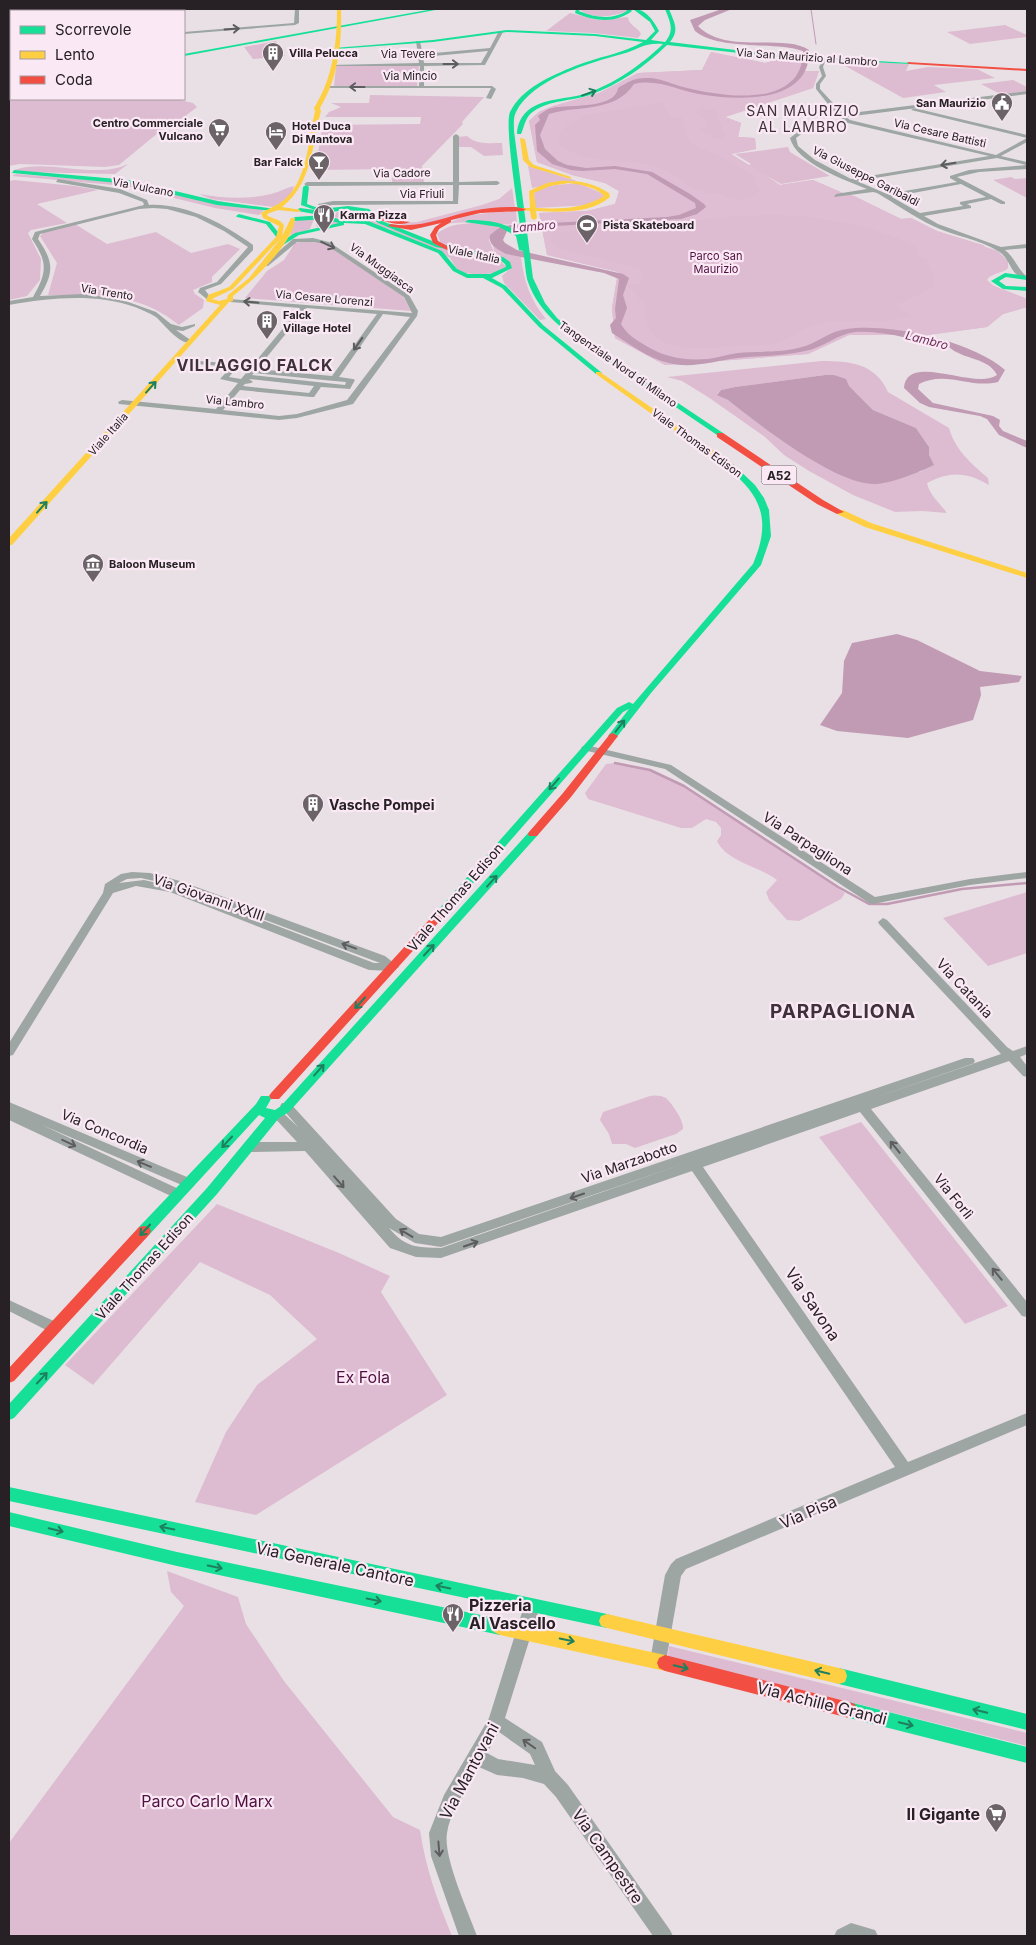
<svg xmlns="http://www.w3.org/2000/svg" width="1036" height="1945" font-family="Inter,sans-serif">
  <rect width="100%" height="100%" fill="#e9e0e5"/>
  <g fill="#ddbcd1" fill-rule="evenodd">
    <path d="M579,9H626L628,11C612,17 592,20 579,9Z"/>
    <path d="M570,13L598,20L628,17C628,25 638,27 641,34L638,38L593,33L546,31Z"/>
    <polygon points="1005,25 1027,35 1027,37 970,44 947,32"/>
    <polygon points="276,41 285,56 253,59 244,47"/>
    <polygon points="711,52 765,63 784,58 803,71 819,71 813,88 725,117 741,123 738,137 755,138 756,149 731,154 749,165 751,164 735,154 788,147 790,152 830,176 781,184 765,175 780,185 813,180 843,193 854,196 901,219 911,218 937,231 983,245 1008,268 989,277 987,280 989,284 1025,298 1027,301 1027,307 1003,314 987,327 928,335 849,335 808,354 665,365 615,338 612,308 618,272 547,255 539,213 587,211 615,204 619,191 605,183 572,175 537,162 529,121 539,112 553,106 599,93 638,73 702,70"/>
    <polygon points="846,60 909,64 906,71 928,67 977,69 995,78 934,85 946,92 903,98 840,63"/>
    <polygon points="336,66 419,66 417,86 334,86"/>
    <polygon points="1013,80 1027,87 1027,91 1002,95 981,84"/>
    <polygon points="370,95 484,97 462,122 463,124 422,166 424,182 392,182 393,169 315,170 323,125 420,124 421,117 325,117 329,112 341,107 331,103 369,103"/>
    <polygon points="9,97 180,100 193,103 197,107 180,120 164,121 164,128 119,165 105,167 20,164 9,166"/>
    <path d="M467,136C476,145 491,143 502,143L503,155L484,156L471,147H458V137Z"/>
    <path d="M128,164L115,174L23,172L14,170C48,158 94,180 128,164Z"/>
    <polygon points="16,174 130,183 264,210 259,215 215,208 125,186 12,176"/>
    <polygon points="1011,177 1015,179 1027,178 1027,198 993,180"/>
    <polygon points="14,180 75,186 98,190 37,204 67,223 31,230 28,233 41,259 40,280 27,296 9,300 9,181"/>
    <path d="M294,186L291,197L274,207L211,199L199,194C222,198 247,200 271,194C279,192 286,188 294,186Z"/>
    <path d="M344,210L363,211L375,222L435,246L499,259L507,268C489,276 477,276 458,271L450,258L389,229L334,217L337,212Z"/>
    <polygon points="308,217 343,223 317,227 316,224 318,219 314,219 310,229 290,236 293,222"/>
    <path d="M472,223L500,226L489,240L495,255L458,249L441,244L437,234C446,225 460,224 472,223Z"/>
    <path d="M75,224L107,244L156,232L191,253L228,244L240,249L212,277V282L193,290L195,294L204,300L203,308L179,325C139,292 97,295 48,295L57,263L40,236L44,232Z"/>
    <polygon points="305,241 325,244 363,268 403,296 411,311 245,298 267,271 284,260 295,243"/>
    <path d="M821,361C850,361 875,363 888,392L949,428C955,450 971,463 988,478L989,485C966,472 951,471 927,483C930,496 940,503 947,513L922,511L895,512L853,495L809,471L784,455L765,437L708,397L682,381L667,377ZM825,375H834L856,393L873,410L916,428L929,447V455L922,471L873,484L828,468L800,452L728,400L717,394L721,390L735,387Z"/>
    <polygon points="1027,892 1027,953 988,966 943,918"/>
    <path d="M650,1096C655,1095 661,1095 666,1098C672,1104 684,1120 683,1129L676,1134L635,1148L626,1144H612L609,1134L600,1120L603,1112Z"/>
    <polygon points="861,1122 1008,1306 965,1324 819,1137"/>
    <polygon points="217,1204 339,1253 390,1276 381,1292 447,1395 256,1515 195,1502 226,1432 257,1385 317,1339 270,1295 200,1262 93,1385 65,1365"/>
    <path d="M167,1571L238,1597L246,1624L284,1681L393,1817L420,1830C426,1870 437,1899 452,1936H9V1843L184,1606L171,1592Z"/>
    <polygon points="669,1646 1027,1733 1027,1746 668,1657"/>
  </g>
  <g fill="#dfbdd3" fill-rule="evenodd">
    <path d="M711,52L765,63L784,58L807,60L803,71H819L813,88L725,117L741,123L738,137L755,138L756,149L731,154L780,185L813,180L843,193L854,196L901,219L911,218L937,231L998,251L1008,261V268C1002,275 990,271 987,280L996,288L1025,298L1027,301V307L1003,314L987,327L928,335H849L808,354L665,365L615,338L612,308L618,272L547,255L539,213L587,211L615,204L619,191L605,183L572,175L537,162L529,121L539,112L553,106L599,93L638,73L702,70ZM655,103H662L671,117L682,118L689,140L693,145L724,158L755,177L753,180L760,189C757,200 740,201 730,198C727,197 723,195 720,194C712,193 704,193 697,190C683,183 672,171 657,167C624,157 586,166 558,144L561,130L583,116ZM702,108L715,110L726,137L721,140L712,138L713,135L701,132V128L706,127V119L700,117L696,112ZM759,215C808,214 873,223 916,247L919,256L926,259L932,272L935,284L932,288L899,304L898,308L910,315C882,327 849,317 820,323C805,326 790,339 775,344C765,346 754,344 744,345C716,348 659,357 646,323C644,318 645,310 645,304L637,296L636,291L628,287L630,284H639L642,275L640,269L559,248L552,243L550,238L551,233L563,232L666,225L725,217Z"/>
    <polygon points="528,166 577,181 532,188"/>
    <polygon points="578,183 606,195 592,205 535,208 534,192 544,186"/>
    <polygon points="512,188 515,208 496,209 421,228 394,223 417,222 482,205 499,199"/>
    <path d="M516,211L517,224C494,226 471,220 447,224C468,212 493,213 516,211Z"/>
    <path d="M493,246L506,254L521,257C524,281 530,300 546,319L540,320L504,283L502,276L512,267L495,255Z"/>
    <path d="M615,763L650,770L684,786L845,893L841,899L799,921L787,920L769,900L766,892L777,880C759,866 727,862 717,841L721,835V828L716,822L706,819L692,828H681L588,799L585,793L606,764Z"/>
  </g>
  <g fill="#c19ab4">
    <path d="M722,9H732L705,20L698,26C726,55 784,33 809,50C811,102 742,101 705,95C680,92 659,78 634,84C615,113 578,105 549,114L540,135L545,149L558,161L567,165L586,168L615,166L652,172L690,194L704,204L706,207L697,214L681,219L519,228L507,231L503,240L505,243L517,250L623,274L629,278L623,295L627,308L621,324C626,333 634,339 643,344C663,357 683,361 708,359C718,358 728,354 738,353C758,351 782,353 802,347C818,343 829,331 847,329C890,323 972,341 1005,370L998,382C970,389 946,370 919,384L918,389L933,403L993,416L1000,420L999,426L1003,431L1027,441V448L999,435L987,419L980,416L929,407L920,403L904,388C907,351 975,391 997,375C988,357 963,360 949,347C918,342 887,330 855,332C837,334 823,348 805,351C783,356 759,356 737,358C714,361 692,369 669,363C647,358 630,344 612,333L610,325L616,318L615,309L619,279L604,273L506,254C498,249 488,246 490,235L500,227L511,225L667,217L679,215L696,208L695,203L647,174L615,169L582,171L571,170L552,164L537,151L535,125L540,120L538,116C543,112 547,109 552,108C567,104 615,110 618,88C628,82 634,78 646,78C660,77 673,85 687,88C724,97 803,109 803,51C773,41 719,51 695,31L690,20Z"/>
    <path d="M825,375H834L846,379L849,386L873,410L916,428L929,447V455L934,465C919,472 889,485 872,484C831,481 761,426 728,400L717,395L721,390L735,387Z"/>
    <polygon points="897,634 917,640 980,671 1022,676 1019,682 980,687 981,695 973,720 908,738 837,731 820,725 842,693 844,661 852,643"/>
  </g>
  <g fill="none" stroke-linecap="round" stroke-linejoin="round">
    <polyline stroke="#c19ab4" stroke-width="1" points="811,9 816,44"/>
    <polyline stroke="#c19ab4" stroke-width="2.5" points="615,763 650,770 684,786 838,887 869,904 887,904 962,889 1027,883"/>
    <g fill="#9ea6a4" fill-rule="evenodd">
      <polygon points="149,9 170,9 130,11"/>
      <polygon points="295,9 299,9 299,23 295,25 184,34 184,32 294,23"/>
      <rect x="9" y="15" width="2" height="2"/>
      <path d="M499,31L503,32L485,65L424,66V86H492L496,89L491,99L486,98L491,88H328L326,87L328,86H419L420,66H333L331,65L419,63L416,41L420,42L423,54L490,48ZM488,51L481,63H424L423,57Z"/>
      <rect x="9" y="52" width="2" height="3"/>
      <path d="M824,58L826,59L823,67L826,76L820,84V89L843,114L1027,91V94L846,117L850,120L996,155L1027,138L911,110L914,108L1027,135V142L1001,156L1027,162V169L979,172L957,177L1005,202V204H1001L991,199L967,204L971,206V208L924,216L938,224L1001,247L1027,244V248L1005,250C1015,258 1017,268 1026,276V278C1011,279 1011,258 998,251C979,239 954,236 933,226C914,217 896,204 877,193L873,192L834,197L836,194L867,189C845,180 796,163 790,138L807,125L844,120L836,114L816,89V84L822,76L819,67ZM848,123L989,156L851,179L815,160L798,146L796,138L811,127ZM997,158L1026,165L969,170L950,176V178L957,182L887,194L857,181ZM961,184L986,197L960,202V204L963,206L920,213L892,197Z"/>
      <polygon points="456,134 459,136 459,182 497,181 500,183 497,185 459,185 458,204 333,205 320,207 318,204 333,201 453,201 453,185 307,186 304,184 307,182 453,182 453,136"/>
      <path d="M58,179L120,189L147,200L149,205C186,203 224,224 253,245V250L221,284L205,290L211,298L208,300L198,292L200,288L217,282L248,247L224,231L196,217L167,209L153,208L139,209L40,234L38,239C54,262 54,272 40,296L83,294L120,299L156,312L171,324L182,327L195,324V326L183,331L176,330L192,341V343C178,344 166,326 156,317C150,313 142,310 135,307C94,293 50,298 9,305V301L33,297C47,272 48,263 32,239L35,232L144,205L143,202L119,193L56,182Z"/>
      <path d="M313,238L329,242L409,295L418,311L417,316L353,404L297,418L279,420L119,404L118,402L122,400L216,409L238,383L220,379L231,367L175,362L172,360L173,359L238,364L239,365L229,377L241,379L300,308L231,302L229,301V299L412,313L404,297L325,244L313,242H297L268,266L263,265L293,239ZM307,308L377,314L332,376L257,369ZM383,314L410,317L347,400L297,414L279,416L223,410L240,390L311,397H314L321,387L350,389L355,380L353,379L339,377ZM254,373L334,381L346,382L345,385L252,375ZM249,379L314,386L309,393L243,386L245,384L251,383L253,382Z"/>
      <polygon points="586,745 671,765 875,897 970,879 1027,872 1027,878 970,885 873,904 869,903 665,769 583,750 581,748 583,746"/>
      <path d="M132,872L150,873L180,881L385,956L399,967L393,971L369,970L170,892L136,886L113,893L13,1055L9,1056V1043L103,893L105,884L121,874ZM141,878L172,885L380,963H374L178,888L144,880L119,883L127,879Z"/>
      <path d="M883,918L887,920L1007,1047L1013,1051L1027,1046V1054L1020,1057L1027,1066V1077L1023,1076L1009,1061L871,1109L1027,1302V1317L1022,1316L860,1112L703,1167L908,1462L1027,1413V1425L686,1569L681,1576L666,1661L664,1666L658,1669L652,1666L650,1661L665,1575L671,1564L676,1559L895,1467L692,1171L441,1258L416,1257L390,1248L305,1151L250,1152L246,1150L244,1147L246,1144L250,1142H297L271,1114L273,1111H281L298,1127L280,1106L282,1103H290L396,1219L419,1234L441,1237L965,1058H973L975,1061L973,1064L865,1101L1001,1054L879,924L878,922ZM686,1163L441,1248C416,1247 406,1248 389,1228L415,1243L441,1247Z"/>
      <polygon points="9,1102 194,1180 195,1183 194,1186 189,1188 184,1186 42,1125 183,1191 184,1194 183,1197 178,1199 173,1197 9,1120"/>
      <polygon points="9,1300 58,1323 60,1327 58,1331 53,1333 48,1331 9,1311"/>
      <path d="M532,1599L538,1601L540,1606L505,1718L542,1742L555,1771L568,1785L670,1930L673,1936H653L556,1797L544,1784L523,1778L497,1775L479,1767C468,1786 450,1811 447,1833C443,1857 468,1911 477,1936H459L431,1856L429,1833L444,1795L489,1718L524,1606L526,1601ZM499,1732L530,1754L535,1765L498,1759L487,1753Z"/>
      <polygon points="851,1923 875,1930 878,1936 834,1936 837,1930"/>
    </g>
    <g fill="#16e098" fill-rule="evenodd">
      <polygon points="433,9 441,9 184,56 184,54"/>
      <path d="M576,9H580L579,11C596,18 612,20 627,11L626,9H630L632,11C615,24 594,21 575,13Z"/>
      <path d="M633,9C645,8 654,21 659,31L651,40L665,42C675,30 670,22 665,9H669C674,22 680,30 670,42L776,55L911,63L909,64L776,57L667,45C646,66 618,85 590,95C572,101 550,100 534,111C525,117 525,125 521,134H517C517,124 522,114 531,108C547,98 567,99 584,94C613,85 641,65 663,44C645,42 639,49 622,54C590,63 532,79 516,112C513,118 514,125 514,131L533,278L545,303L557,318L579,337L723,433L724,435L720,437L575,339C554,322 535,305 527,279C525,270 525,260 523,251L519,250L516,236L499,227L465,222L468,220C487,220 505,222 521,234C519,214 504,126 510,112C522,88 551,76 575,66C597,57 622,54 643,42L595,36L507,32L433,42L336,49L334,48L433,40L507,30L595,34L646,40L655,31L650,22Z"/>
      <rect x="9" y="82" width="2" height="3"/>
      <polygon points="14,170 129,180 217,201 275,209 272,211 217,205 129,184 12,173"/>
      <polygon points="306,185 309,187 307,204 321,209 348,206 369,209 382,221 440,244 503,257 510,262 512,268 492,278 506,286 543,325 602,373 596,374 539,327 502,288 483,278 467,278 453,271 438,253 365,224 344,223 344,225 299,235 283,245 279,245 279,243 295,233 339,223 324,219 295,221 292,219 295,217 324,215 339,219 368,221 442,251 457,269 468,274 490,274 506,267 505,264 499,259 436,247 378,223 365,212 348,210 314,214 298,211 298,209 300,208 315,210 301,205 303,187"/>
      <polygon points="239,214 270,222 282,237 277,238 266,224 237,217 236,216"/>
      <polygon points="1005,273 1027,276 1027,280 1006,277 999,281 1006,286 1027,287 1027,291 1003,289 991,281"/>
      <path d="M727,464H733L755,485L764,498L769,510L771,536L761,565L651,693L616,738L613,739L608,736L629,709L623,712L447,913H439L438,911L439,909L617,708L629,702L633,704L753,564C771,522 763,496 727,468Z"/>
      <polygon points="533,831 538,834 537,836 289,1112 279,1118 217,1194 14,1418 9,1420 9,1404 207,1188 265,1118 259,1115 149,1235 144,1236 139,1235 137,1231 139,1227 256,1104 261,1096 269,1096 271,1099 266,1108 275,1110 281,1106 529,832"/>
      <polygon points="9,1487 607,1614 613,1616 615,1621 613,1626 607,1628 9,1501"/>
      <polygon points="9,1512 177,1552 500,1619 506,1622 508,1627 506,1632 500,1635 177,1566 9,1526"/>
      <polygon points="839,1668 1027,1714 1027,1730 839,1684 833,1682 831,1676 833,1670"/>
      <polygon points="849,1702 1027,1747 1027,1763 849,1718 843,1716 841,1710 843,1704"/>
    </g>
    <g fill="#ffcf43" fill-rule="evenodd">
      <path d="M337,9H341C342,44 338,78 320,108L321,111C312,145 312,184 282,207L301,210L298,212L278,210L267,214L268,216L280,221L284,225L282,236L291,218H295C294,243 253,281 233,296V301L229,302L12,545H9V538L220,305L206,301L208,295L229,287L276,237L279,226L263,218L261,213C269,208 277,206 285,199C308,179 308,139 315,111L314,108C333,78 337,44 337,9ZM281,238L249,278L228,295L227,299L219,301L212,299L233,289Z"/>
      <polygon points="520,138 525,139 529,160 534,165 571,177 571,179 530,167 523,160"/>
      <path d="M559,181C578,180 593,183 609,193L610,197C590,214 561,212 536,211L537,218L534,220L531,218L530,211L521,210V208H530L529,191L547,183ZM569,183C581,185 597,187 604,196C583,209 560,209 536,208L534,193L550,186Z"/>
      <polygon points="596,372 600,372 733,464 733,468 727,468 596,374"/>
      <polygon points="837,510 843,510 871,523 1027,573 1027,578 865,527 837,514"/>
      <polygon points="607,1614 839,1668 845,1670 847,1676 845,1682 839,1684 607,1628 601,1626 599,1621 601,1616"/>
      <polygon points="500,1619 665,1655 671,1658 673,1663 671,1668 665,1671 500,1635 494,1632 492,1627 494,1622"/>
    </g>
    <g fill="#f24e42" fill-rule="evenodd">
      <polygon points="907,62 1027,69 1027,71 909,64"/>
      <path d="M516,207L526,209L523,211L480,213L451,220V222L439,229L436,235L438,241L449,247V249L447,250L433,243L430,235L435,227L441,223L411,230L388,226L391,224C420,229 444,217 472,211C487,208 501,207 516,207Z"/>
      <path d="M374,214L389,219L410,222C399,227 383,221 372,217L371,216Z"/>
      <polygon points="717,433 723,433 823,500 844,512 837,514 817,504 717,437"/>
      <polygon points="613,733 618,736 571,797 537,836 529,836 528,834 529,832 563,793 610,734"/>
      <polygon points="443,908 448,911 447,913 279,1099 271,1099 269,1096 271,1093 439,909"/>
      <polygon points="144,1226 149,1227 151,1231 149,1235 14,1381 9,1383 9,1368 139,1227"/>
      <polygon points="665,1655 849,1702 855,1704 857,1710 855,1716 849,1718 665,1671 659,1668 657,1663 659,1658"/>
    </g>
    <g stroke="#a3a4a4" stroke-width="2">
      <g id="rail">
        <polyline points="70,11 74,9"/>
        <polyline points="9,46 11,44"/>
      </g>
    </g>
    <use href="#rail" stroke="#fae9f4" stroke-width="1" stroke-dasharray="4.5" stroke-linecap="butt"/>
  </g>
  <defs><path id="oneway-shaft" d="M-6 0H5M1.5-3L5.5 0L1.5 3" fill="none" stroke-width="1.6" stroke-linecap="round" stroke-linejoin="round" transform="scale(1.25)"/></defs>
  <g stroke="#5d5c5e">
    <use href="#oneway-shaft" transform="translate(232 29) rotate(-4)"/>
    <use href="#oneway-shaft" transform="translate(451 64)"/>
    <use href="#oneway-shaft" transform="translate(357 87) rotate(180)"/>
    <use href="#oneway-shaft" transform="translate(948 164) rotate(171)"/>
    <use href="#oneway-shaft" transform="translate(328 245) rotate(25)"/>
    <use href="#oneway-shaft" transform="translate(251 302) rotate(-175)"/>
    <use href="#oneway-shaft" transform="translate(358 344) rotate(125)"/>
    <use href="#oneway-shaft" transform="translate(349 946) rotate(-160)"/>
    <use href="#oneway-shaft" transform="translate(69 1143) rotate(25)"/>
    <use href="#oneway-shaft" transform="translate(895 1147) rotate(-129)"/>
    <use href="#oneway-shaft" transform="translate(144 1164) rotate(-157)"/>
    <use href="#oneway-shaft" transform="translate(339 1182) rotate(49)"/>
    <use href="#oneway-shaft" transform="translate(577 1196) rotate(161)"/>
    <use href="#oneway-shaft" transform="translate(406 1233) rotate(-149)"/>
    <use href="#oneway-shaft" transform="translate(471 1244) rotate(-19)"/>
    <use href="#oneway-shaft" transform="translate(997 1274) rotate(-129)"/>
    <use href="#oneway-shaft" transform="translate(529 1744) rotate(-145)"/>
    <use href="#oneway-shaft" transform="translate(439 1849) rotate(85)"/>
  </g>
  <g stroke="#1e805e">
    <use href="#oneway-shaft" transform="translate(589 93) rotate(-20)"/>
    <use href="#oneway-shaft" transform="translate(151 387) rotate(-48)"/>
    <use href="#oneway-shaft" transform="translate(42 507) rotate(-48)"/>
    <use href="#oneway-shaft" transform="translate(620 726) rotate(-52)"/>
    <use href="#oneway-shaft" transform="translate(554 784) rotate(131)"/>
    <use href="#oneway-shaft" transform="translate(492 881) rotate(-48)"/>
    <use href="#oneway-shaft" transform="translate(429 950) rotate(-47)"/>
    <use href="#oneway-shaft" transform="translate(360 1003) rotate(132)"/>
    <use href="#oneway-shaft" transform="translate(319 1070) rotate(-48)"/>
    <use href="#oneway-shaft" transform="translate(227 1142) rotate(133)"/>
    <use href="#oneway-shaft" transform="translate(145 1230) rotate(133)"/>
    <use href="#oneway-shaft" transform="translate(42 1378) rotate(-47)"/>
    <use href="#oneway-shaft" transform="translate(167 1528) rotate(-168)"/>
    <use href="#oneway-shaft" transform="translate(56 1530) rotate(13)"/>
    <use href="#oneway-shaft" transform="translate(215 1567) rotate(12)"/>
    <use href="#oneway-shaft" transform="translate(443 1587) rotate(-168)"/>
    <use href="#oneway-shaft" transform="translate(374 1600) rotate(12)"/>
    <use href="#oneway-shaft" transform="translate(567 1640) rotate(12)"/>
    <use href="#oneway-shaft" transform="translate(681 1667) rotate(14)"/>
    <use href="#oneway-shaft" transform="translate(822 1672) rotate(-166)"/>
    <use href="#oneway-shaft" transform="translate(980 1711) rotate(-166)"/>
    <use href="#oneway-shaft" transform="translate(906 1724) rotate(14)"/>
  </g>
  <defs>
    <g id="building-pin" transform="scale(1.125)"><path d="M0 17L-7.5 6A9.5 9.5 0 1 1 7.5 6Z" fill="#6b6368" stroke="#fae9f4"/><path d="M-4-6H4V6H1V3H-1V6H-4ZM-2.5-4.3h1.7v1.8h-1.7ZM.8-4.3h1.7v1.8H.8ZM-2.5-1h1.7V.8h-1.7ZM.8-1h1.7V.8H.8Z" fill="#fff"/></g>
    <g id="civic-pin" transform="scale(1.125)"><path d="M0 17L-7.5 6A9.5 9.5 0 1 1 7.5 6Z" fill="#6b6368" stroke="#fae9f4"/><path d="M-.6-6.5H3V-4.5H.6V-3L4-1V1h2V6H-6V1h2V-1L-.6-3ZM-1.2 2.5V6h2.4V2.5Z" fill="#fff"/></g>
    <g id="supermarket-pin" transform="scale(1.125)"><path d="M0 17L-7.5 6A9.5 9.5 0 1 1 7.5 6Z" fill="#6b6368" stroke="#fae9f4"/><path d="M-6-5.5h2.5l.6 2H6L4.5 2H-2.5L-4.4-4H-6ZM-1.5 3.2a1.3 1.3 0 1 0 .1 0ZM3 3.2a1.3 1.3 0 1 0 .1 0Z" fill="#fff"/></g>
    <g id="hotel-pin" transform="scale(1.125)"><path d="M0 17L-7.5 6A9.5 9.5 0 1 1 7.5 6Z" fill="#6b6368" stroke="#fae9f4"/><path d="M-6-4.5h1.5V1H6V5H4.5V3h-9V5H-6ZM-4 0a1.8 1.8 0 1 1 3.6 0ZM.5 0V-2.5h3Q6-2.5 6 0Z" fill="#fff"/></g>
    <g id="bar-pin" transform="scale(1.125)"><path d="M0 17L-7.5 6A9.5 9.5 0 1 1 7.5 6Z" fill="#6b6368" stroke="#fae9f4"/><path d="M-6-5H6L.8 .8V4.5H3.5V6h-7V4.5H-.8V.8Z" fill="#fff"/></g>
    <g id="restaurant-pin" transform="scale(1.125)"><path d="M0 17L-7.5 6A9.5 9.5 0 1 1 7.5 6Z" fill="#6b6368" stroke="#fae9f4"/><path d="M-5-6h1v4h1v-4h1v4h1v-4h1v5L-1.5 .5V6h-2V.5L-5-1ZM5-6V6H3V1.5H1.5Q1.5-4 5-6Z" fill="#fff"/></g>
    <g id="stadium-pin" transform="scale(1.125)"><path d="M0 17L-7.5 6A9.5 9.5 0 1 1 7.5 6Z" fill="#6b6368" stroke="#fae9f4"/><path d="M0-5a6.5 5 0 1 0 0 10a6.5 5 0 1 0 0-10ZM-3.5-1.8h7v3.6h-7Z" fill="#fff"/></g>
    <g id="museum-pin" transform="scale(1.125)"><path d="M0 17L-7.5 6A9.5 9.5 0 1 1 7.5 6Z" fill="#6b6368" stroke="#fae9f4"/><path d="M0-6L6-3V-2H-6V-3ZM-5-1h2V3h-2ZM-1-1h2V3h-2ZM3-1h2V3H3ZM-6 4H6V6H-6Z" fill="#fff"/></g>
  </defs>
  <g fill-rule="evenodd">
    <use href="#building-pin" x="273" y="53"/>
    <use href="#civic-pin" x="1002" y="103"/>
    <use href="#supermarket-pin" x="219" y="129"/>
    <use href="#hotel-pin" x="276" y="132"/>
    <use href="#bar-pin" x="319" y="162"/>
    <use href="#restaurant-pin" x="324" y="215"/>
    <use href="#stadium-pin" x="587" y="225"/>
    <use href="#building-pin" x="267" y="321"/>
    <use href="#museum-pin" x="93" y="564"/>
    <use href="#building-pin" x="313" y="804"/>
    <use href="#restaurant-pin" x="453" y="1614"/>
    <use href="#supermarket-pin" x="996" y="1814"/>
  </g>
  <g text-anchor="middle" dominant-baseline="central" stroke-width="4.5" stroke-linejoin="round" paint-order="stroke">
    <g font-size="11" font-weight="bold" fill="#272024" stroke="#fae9f4" text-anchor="start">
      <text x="289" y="53">Villa Pelucca</text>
      <text x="986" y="103" text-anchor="end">San Maurizio</text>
      <text x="203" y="123" text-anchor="end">Centro Commerciale<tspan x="203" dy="13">Vulcano</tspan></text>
      <text x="292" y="126">Hotel Duca<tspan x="292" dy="13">Di Mantova</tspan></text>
      <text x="303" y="162" text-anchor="end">Bar Falck</text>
      <text x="340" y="215">Karma Pizza</text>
      <text x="603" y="225">Pista Skateboard</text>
      <text x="283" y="315">Falck<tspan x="283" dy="13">Village Hotel</tspan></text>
      <text x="109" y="564">Baloon Museum</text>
    </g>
    <g font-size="11" fill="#272024" stroke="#fae9f4">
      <text x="408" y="54">Via Tevere</text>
      <text transform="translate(807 57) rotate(4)">Via San Maurizio al Lambro</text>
      <text x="410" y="76">Via Mincio</text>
      <text transform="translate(940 133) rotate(13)">Via Cesare Battisti</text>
      <text transform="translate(402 173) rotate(-1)">Via Cadore</text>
      <text transform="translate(866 176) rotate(27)">Via Giuseppe Garibaldi</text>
      <text transform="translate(143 187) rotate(11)">Via Vulcano</text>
      <text x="422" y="194">Via Friuli</text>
      <text transform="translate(474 254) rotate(12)">Viale Italia</text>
      <text transform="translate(382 268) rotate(36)">Via Muggiasca</text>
      <text transform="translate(107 292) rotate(9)">Via Trento</text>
      <text transform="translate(324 298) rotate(5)">Via Cesare Lorenzi</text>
      <text transform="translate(618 364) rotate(35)">Tangenziale Nord di Milano</text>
      <text transform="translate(235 402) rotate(6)">Via Lambro</text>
      <text transform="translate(108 434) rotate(-48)">Viale Italia</text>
      <text transform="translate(697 443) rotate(36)">Viale Thomas Edison</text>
    </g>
    <g font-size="11" fill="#501040" stroke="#fae9f4">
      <text x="716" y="256">Parco San<tspan x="716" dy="13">Maurizio</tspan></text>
    </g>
    <g font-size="12" font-style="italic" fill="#6c2c5a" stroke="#fae9f4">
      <text transform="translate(534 226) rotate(-5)">Lambro</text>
      <text transform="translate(927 340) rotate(14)">Lambro</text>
    </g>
    <rect fill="#fae9f4" stroke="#665c62" stroke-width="1" x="761.5" y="465.5" width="35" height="19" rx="4"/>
    <g font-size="12" font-weight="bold" fill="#272024">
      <text x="779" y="475">A52</text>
    </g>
    <g font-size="14" letter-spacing="1" fill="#3e3139" stroke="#fae9f4">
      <text x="803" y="110">SAN MAURIZIO<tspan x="803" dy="16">AL LAMBRO</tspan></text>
    </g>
    <g font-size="14" font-weight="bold" fill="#272024" stroke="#fae9f4" text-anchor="start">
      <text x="329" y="804">Vasche Pompei</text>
    </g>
    <g font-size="14" fill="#272024" stroke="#fae9f4">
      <text transform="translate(808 843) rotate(33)">Via Parpagliona</text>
      <text transform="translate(209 897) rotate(19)">Via Giovanni XXIII</text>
      <text transform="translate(455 897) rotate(-49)">Viale Thomas Edison</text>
      <text transform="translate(965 988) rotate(47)">Via Catania</text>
      <text transform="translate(105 1131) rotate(23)">Via Concordia</text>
      <text transform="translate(629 1162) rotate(-19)">Via Marzabotto</text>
      <text transform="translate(954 1196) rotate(51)">Via Forlì</text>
      <text transform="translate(144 1266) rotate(-48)">Viale Thomas Edison</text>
    </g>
    <g font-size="16" font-weight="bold" letter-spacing="1" fill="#3e3139" stroke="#fae9f4">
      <text x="255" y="365">VILLAGGIO FALCK</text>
    </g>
    <g font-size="16" fill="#272024" stroke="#fae9f4">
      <text transform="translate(813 1304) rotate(56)">Via Savona</text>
      <text transform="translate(808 1512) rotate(-23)">Via Pisa</text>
      <text transform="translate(335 1564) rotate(12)">Via Generale Cantore</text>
      <text transform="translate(822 1703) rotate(14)">Via Achille Grandi</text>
      <text transform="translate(469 1771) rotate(-62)">Via Mantovani</text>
      <text transform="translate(608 1856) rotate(55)">Via Campestre</text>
    </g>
    <g font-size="16" fill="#501040" stroke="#fae9f4">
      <text x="363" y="1377">Ex Fola</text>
      <text x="207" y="1801">Parco Carlo Marx</text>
    </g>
    <g font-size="16" font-weight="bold" fill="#272024" stroke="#fae9f4" text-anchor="start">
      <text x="469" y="1605">Pizzeria<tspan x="469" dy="18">Al Vascello</tspan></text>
      <text x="980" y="1814" text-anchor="end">Il Gigante</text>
    </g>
    <g font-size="19" font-weight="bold" letter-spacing="1" fill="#3e3139" stroke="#fae9f4">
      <text x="843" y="1011">PARPAGLIONA</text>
    </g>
  </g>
  <rect width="1036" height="1945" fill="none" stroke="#272024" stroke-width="20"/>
  <rect x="10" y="10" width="175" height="90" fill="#fae9f4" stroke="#a699a1"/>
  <rect x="20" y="26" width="25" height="8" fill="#16e098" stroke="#a699a1"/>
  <text x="55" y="35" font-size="15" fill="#272024">Scorrevole</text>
  <rect x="20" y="51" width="25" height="8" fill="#ffcf43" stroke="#a699a1"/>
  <text x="55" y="60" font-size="15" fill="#272024">Lento</text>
  <rect x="20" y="76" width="25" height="8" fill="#f24e42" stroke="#a699a1"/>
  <text x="55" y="85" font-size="15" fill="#272024">Coda</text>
</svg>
